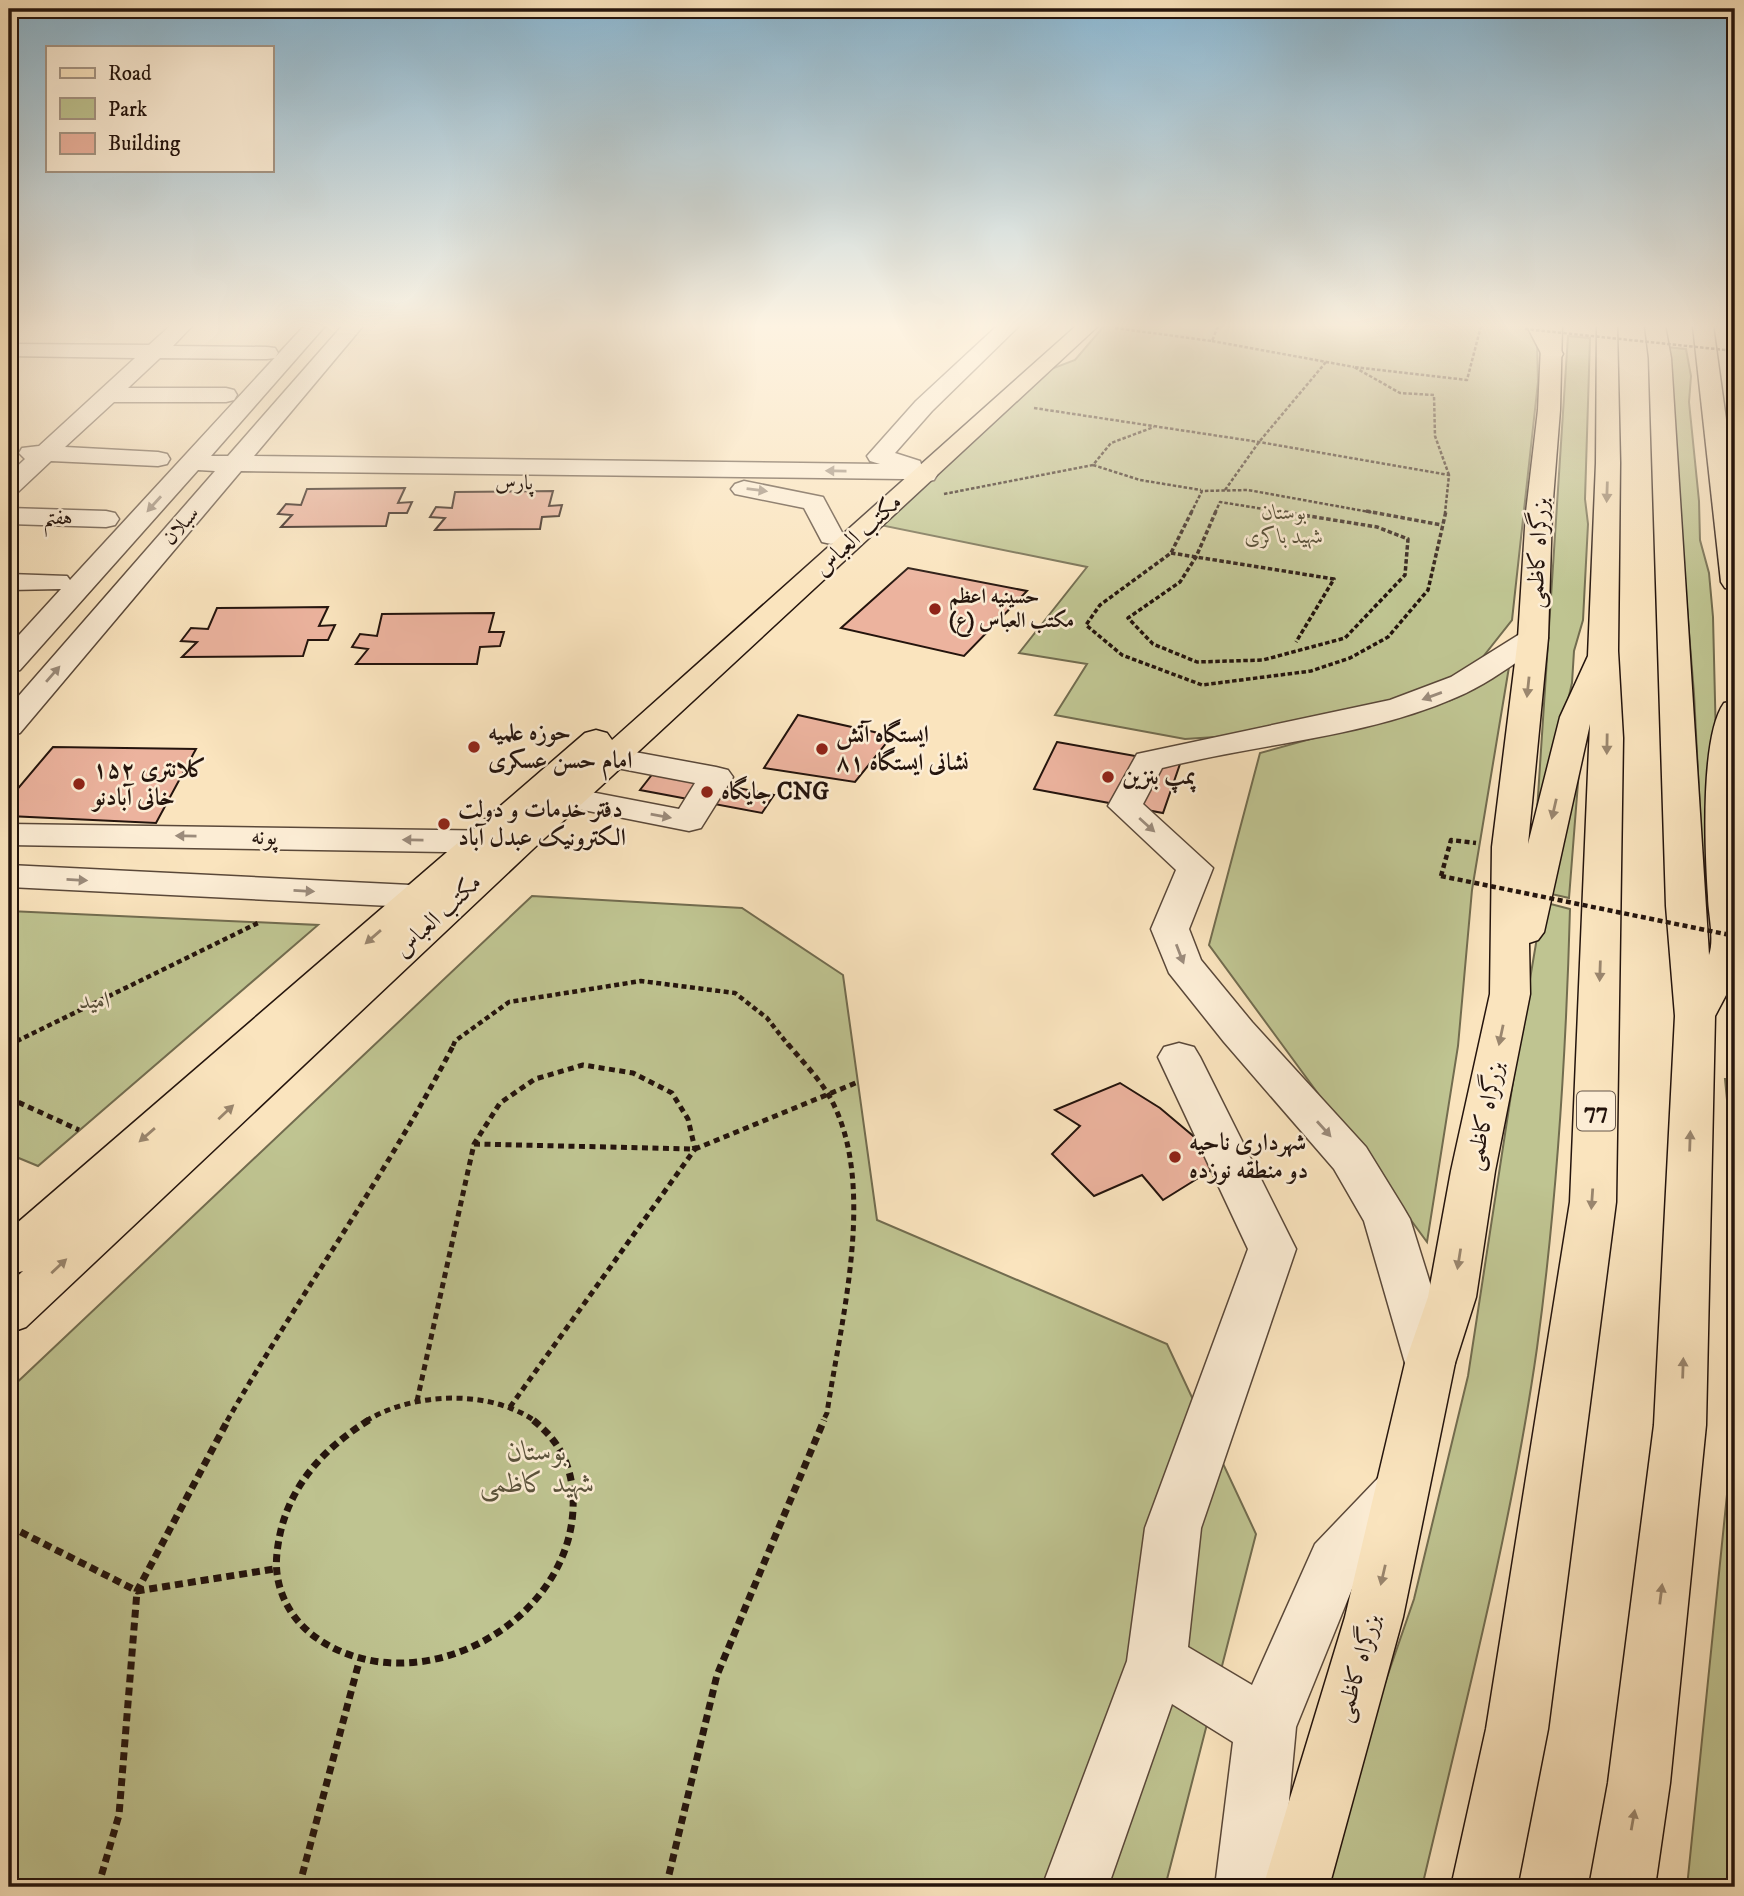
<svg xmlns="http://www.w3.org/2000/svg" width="1744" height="1896" font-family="'IM FELL DW Pica',Amiri,serif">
  <rect width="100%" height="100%" fill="#fae4be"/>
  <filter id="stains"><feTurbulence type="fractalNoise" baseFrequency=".00286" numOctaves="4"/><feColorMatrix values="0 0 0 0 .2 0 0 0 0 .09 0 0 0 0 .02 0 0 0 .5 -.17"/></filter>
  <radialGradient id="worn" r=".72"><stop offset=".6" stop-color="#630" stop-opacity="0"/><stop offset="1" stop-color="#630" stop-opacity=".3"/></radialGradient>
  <g fill="#bfc491" stroke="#726c4f" stroke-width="2">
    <polygon points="1104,326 1532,326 1537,340 1538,382 1512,620 1482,658 1464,671 1410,696 1231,736 1185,739 1055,715 1087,664 1019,653 1087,567 880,525 1051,369 1075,360"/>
    <polygon points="1568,336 1590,338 1585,499 1588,524 1583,620 1574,651 1572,683 1535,842"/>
    <polygon points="1666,347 1686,349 1691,376 1689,402 1699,501 1700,540 1709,573 1713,617 1716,741 1705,910 1694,694"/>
    <polygon points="1509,667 1472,890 1458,1046 1427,1242 1209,945 1260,753 1451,700"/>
    <polygon points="1580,757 1569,898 1547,893"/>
    <polygon points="532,896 742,908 843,975 877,1220 1167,1344 1256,1534 1165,1887 9,1887 9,1390"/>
    <path d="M1543,902L1570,909C1566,1056 1557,1202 1537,1348C1511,1530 1464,1709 1422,1887H1329L1365,1741L1414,1599L1468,1376L1516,1062Z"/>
    <polygon points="9,911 318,925 38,1166 9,1154"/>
    <polygon points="1725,1079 1735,1080 1735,1182"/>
    <polygon points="1735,1293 1735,1887 1687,1887 1729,1475"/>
  </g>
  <g fill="#ecb39e" stroke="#24140d" stroke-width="2">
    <polygon points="405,488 398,503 412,502 407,513 389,513 386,526 281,527 292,515 278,514 286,504 301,505 307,489"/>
    <polygon points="553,491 549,506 562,505 559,516 542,517 540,529 435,530 445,518 430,517 436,507 452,508 455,492"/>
    <polygon points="908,568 1027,591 964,656 841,628"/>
    <polygon points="328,607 319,626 335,625 328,640 308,640 303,656 182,657 197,642 181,641 191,628 208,629 217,608"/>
    <polygon points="494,613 489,632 504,632 500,646 480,647 477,664 356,664 368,649 352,647 360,634 377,636 382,614"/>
    <polygon points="798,715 892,736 855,782 764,768"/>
    <polygon points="1057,742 1180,764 1163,813 1034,789"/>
    <polygon points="53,747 196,749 156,823 9,816 9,799"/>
    <polygon points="654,772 774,795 762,813 640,790"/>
    <polygon points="1120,1083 1160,1108 1224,1162 1163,1200 1142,1175 1094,1196 1052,1154 1080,1126 1055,1110"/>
  </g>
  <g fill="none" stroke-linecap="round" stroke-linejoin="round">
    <g stroke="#5a4839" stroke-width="3">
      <g id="minor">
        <polygon points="170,326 192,326 173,346 267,347 275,348 278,353 275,358 267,359 160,358 128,388 226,388 234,390 237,395 234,400 226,402 114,402 65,447 158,452 167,454 170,459 167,464 158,466 51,461 18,492 9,494 9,474 25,459 19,453 22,448 39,446 135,358 9,356 9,344 149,345"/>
        <polygon points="304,326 325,326 211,456 228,456 342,326 363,326 254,456 880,464 870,461 867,456 916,401 997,326 1019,326 932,411 895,453 920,461 922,467 934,470 937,475 934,480 925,482 904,479 241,471 20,733 9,736 9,707 215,471 198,470 20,670 9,673 9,646 61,589 9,590 9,574 67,576 70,580"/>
        <polygon points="744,481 823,497 844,536 840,542 831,544 822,542 804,508 735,494 731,489 735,484"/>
        <polygon points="9,508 106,511 115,513 119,519 115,525 106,527 9,524"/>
        <path d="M1533,629L1543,632L1548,638L1543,644C1515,663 1488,684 1457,697C1364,738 1260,743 1162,768L1143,804L1213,868L1189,929L1201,960L1252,1022L1366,1147L1403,1207L1410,1219L1455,1363L1448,1378L1430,1384L1412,1378L1405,1363L1364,1221L1334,1169L1224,1042L1169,973L1151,929L1176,870L1108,806L1137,754L1390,700L1451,677L1523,632Z"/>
        <polygon points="613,748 716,767 728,770 733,777 701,828 689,831 558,805 553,798 558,791 570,788 679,809 695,783 601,765 597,758 601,751"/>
        <polygon points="9,824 514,831 527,834 532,842 527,850 514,853 9,845"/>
        <polygon points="9,865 451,887 464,890 470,898 464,906 451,909 9,887"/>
        <polygon points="1179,1043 1194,1047 1200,1057 1296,1249 1201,1528 1188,1647 1252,1685 1315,1544 1382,1474 1401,1467 1420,1474 1428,1491 1420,1508 1356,1579 1296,1727 1281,1887 1215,1887 1233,1742 1172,1704 1108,1887 1042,1887 1127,1661 1145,1528 1248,1249 1158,1057 1164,1047"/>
      </g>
    </g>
    <g stroke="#24140d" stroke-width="3">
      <g id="major">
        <polygon points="1076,326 1098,326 532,850 26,1327 9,1333 9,1284 23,1271 9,1275 9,1230 585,733 596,730 607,733 612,740"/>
        <polygon points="1527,326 1547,326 1563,354 1560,359 1544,359"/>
      </g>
    </g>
    <g stroke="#24140d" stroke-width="3">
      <g id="highway">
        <polygon points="1542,326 1562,326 1560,410 1552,512 1548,638 1528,844 1560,717 1588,656 1596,463 1597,326 1617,326 1620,463 1618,651 1623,738 1616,1202 1548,1729 1517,1887 1451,1887 1486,1729 1570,1202 1590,724 1544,932 1538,940 1529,943 1530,994 1495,1171 1476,1297 1455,1363 1403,1617 1329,1887 1263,1887 1345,1617 1405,1363 1428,1297 1451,1171 1490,994 1492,847 1518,638 1526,512 1538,410"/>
        <path d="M1645,326H1665L1671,358L1709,955C1715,939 1708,913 1708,896C1705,852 1700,737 1724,703L1735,701V978L1715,1016L1706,1425L1670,1783L1655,1887H1589L1608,1783L1654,1425L1675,1016L1666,906L1649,358Z"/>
        <polygon points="1693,326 1713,326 1735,484 1735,590 1725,588 1721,582"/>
      </g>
    </g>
    <g stroke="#24140d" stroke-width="2.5" stroke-dasharray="3.5 2" stroke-linecap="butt">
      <polyline points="1115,328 1212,341 1218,326"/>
      <polyline points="1212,341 1354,367"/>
      <polyline points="1034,408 1259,442 1449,475 1445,513"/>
      <polyline points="1093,465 1140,480 1201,490"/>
      <polyline points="1449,475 1435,436 1434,395 1400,393 1354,367 1467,380 1481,326"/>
      <polyline points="1225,490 1259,442 1326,362"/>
      <polyline points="944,494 1093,465 1111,443 1154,427"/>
      <polyline points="1191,513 1202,491 1248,490 1375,513"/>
      <polyline points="1215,513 1220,502 1289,513"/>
    </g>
    <g stroke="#24140d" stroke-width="3.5" stroke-dasharray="4.5 2.5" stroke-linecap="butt">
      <polyline points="1192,511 1171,553 1100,605 1086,625 1122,655 1202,685 1311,671 1350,658 1388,637 1428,590 1446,511"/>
      <polyline points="1216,511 1196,557 1180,582 1128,618 1153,644 1197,662 1263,660 1345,638 1405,575 1408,539 1377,527 1278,511"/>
      <polyline points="1366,511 1442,525"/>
      <polyline points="1171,553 1334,579 1296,642"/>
    </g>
    <g stroke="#24140d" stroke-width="4.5" stroke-dasharray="5 3.5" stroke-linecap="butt">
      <polyline points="1441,876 1451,840 1476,843"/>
      <polyline points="9,1045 260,922"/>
      <polyline points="453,1046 455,1041 509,1002 641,981 735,993 767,1018 789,1046"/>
    </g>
    <g stroke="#24140d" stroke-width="5" stroke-dasharray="6 4.5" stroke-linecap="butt">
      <path d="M788,1044C801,1060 817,1076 828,1094C879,1180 841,1319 827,1413L823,1421"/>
      <polyline points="9,1045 12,1044"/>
      <polyline points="9,1098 79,1130"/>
      <polyline points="474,1144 695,1149 858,1082"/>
      <polyline points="417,1401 474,1144 500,1103 535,1079 583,1065 633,1073 672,1093 688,1119 695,1149 510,1407"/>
      <path d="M227,1421C300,1294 387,1174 454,1044"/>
      <path d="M366,1421C413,1392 489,1389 535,1421"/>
    </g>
    <g stroke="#24140d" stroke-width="7" stroke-dasharray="8 5" stroke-linecap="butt">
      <path d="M369,1420C319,1451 283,1493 277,1553C273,1588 290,1620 318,1639C421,1708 579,1619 573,1496C571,1463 558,1440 533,1420"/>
      <polyline points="9,1526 137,1591 274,1569"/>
      <polyline points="98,1887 119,1815 137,1591 228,1420"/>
      <polyline points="299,1887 359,1662"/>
      <polyline points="666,1887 717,1675 824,1420"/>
    </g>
    <use href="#minor" fill="#fcedd5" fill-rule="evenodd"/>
    <use href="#major" fill="#fae4be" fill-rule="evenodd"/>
    <use href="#highway" fill="#fae4be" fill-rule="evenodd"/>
    <polyline stroke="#24140d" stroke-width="2.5" stroke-dasharray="3.5 2" stroke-linecap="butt" points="1525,329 1735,351"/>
    <polyline stroke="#24140d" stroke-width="4.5" stroke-dasharray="5 3.5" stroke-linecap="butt" points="1441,876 1735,936"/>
  </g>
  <defs><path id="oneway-solid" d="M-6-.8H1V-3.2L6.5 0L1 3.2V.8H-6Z" transform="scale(1.75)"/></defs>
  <g fill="#9b8b7b">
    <use href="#oneway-solid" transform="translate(836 471) rotate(-179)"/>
    <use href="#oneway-solid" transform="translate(757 490) rotate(7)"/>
    <use href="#oneway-solid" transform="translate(154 504) rotate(132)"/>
    <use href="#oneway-solid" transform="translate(53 674) rotate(-49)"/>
    <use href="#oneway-solid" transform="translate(1432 696) rotate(160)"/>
    <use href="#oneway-solid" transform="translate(661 816) rotate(10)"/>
    <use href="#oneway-solid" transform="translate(1147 825) rotate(42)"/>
    <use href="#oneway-solid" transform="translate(186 836) rotate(-179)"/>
    <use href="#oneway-solid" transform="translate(413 840) rotate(-179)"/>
    <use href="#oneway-solid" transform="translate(77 880) rotate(3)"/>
    <use href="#oneway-solid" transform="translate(304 891) rotate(3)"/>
    <use href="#oneway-solid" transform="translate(1180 954) rotate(69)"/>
    <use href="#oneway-solid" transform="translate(1324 1129) rotate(48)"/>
  </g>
  <g fill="#9a866e">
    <use href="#oneway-solid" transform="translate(1607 492) rotate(92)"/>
    <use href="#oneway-solid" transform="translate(1528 687) rotate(96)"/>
    <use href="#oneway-solid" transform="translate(1607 744) rotate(91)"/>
    <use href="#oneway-solid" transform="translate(1554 809) rotate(103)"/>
    <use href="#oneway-solid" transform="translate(373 937) rotate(139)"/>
    <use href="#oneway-solid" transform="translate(1600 971) rotate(92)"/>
    <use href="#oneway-solid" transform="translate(1501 1035) rotate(102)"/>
    <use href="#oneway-solid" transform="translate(226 1112) rotate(-43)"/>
    <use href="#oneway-solid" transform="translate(147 1135) rotate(139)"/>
    <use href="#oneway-solid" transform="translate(1690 1141) rotate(-88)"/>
    <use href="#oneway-solid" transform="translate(1592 1199) rotate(94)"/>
    <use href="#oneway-solid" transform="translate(1459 1259) rotate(99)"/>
    <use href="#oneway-solid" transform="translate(59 1266) rotate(-43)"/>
    <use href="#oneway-solid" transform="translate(1683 1368) rotate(-88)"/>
    <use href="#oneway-solid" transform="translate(1383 1575) rotate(103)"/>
    <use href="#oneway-solid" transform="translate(1661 1594) rotate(-83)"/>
    <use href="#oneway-solid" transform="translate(1633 1820) rotate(-80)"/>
  </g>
  <linearGradient id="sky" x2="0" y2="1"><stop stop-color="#8ab8d4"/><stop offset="0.55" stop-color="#fdf3e2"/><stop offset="1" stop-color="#fdf3e2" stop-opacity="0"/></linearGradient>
  <rect width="1744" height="592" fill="url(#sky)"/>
  <g fill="#8f2418" stroke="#fcedd5" stroke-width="2.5">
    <circle cx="935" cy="609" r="7"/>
    <circle cx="474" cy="747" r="7"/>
    <circle cx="822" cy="749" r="7"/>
    <circle cx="1108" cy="777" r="7"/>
    <circle cx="79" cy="784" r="7"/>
    <circle cx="707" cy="792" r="7"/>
    <circle cx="444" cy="824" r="7"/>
    <circle cx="1175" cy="1157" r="7"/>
  </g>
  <g text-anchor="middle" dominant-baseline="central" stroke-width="5" stroke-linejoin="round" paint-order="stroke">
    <g font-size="21" fill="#24140d" stroke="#fcedd5">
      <text transform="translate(514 483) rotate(1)">پارس</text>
      <text transform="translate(58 518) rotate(1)">هفتم</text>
      <text transform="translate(181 526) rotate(-49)">سبلان</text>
    </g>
    <g font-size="21" font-style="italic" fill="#5a523b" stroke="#fcedd5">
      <text x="1284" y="513">بوستان<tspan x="1284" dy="24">شهید باکری</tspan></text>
    </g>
    <g font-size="21" font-weight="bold" fill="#24140d" stroke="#fcedd5" text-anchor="start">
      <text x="949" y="597">حسینیه اعظم<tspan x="949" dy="24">مکتب العباس (ع)</tspan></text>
    </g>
    <rect fill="#fcedd5" stroke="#655549" stroke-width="2" x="1577" y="1091.5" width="38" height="39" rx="5"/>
    <g font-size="23" font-weight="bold" fill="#24140d">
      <text x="1596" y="1111">77</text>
    </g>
    <g font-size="24" fill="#24140d" stroke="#fcedd5">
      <text transform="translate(858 535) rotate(-42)">مکتب العباس</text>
      <text transform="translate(1538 553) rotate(-87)">بزرگراه کاظمی</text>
      <text transform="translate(264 837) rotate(1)">پونه</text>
      <text transform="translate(438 916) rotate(-43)">مکتب العباس</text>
      <text transform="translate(1485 1116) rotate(-78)">بزرگراه کاظمی</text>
      <text transform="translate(1358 1668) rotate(-74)">بزرگراه کاظمی</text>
    </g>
    <g font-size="24" font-weight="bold" fill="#24140d" stroke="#fcedd5" text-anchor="start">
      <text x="488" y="733">حوزه علمیه<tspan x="488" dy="28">امام حسن عسکری</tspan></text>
      <text x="836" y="735">ایستگاه آتش<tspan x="836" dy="28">نشانی ایستگاه ۸۱</tspan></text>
      <text x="93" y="770">کلانتری ۱۵۲<tspan x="93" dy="28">خانی آبادنو</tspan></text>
      <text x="1122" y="777">پمپ بنزین</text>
      <text x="721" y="792">جایگاه CNG</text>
      <text x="458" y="810">دفتر خدمات و دولت<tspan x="458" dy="28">الکترونیک عبدل آباد</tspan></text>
      <text x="1189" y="1143">شهرداری ناحیه<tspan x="1189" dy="28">دو منطقه نوزده</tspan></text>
    </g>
    <g font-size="24" font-style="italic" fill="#5a523b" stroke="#fcedd5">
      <text x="95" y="1001">امید</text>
    </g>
    <g font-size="28" font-style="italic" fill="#5a523b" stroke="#fcedd5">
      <text x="537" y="1451">بوستان<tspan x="537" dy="32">شهید کاظمی</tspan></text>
    </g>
  </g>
  <rect width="1744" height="1896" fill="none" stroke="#fae4be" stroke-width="35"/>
  <rect x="10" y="10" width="1723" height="1875" fill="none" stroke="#24140d" stroke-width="3.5"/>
  <rect x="18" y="18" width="1709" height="1861" fill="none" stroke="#24140d" stroke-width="2"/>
  <rect x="46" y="46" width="228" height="126" fill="#fcedd5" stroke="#a69685" stroke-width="2"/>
  <rect x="60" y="68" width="35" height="10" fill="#fae4be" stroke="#a69685" stroke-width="2"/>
  <text x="108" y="80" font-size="21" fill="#24140d">Road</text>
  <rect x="60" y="98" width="35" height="21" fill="#bfc491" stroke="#a69685" stroke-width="2"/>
  <text x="108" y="116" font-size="21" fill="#24140d">Park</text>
  <rect x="60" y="133" width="35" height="21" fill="#ecb39e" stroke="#a69685" stroke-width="2"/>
  <text x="108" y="150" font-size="21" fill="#24140d">Building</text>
  <rect width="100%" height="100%" filter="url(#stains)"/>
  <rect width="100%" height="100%" fill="url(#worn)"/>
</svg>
